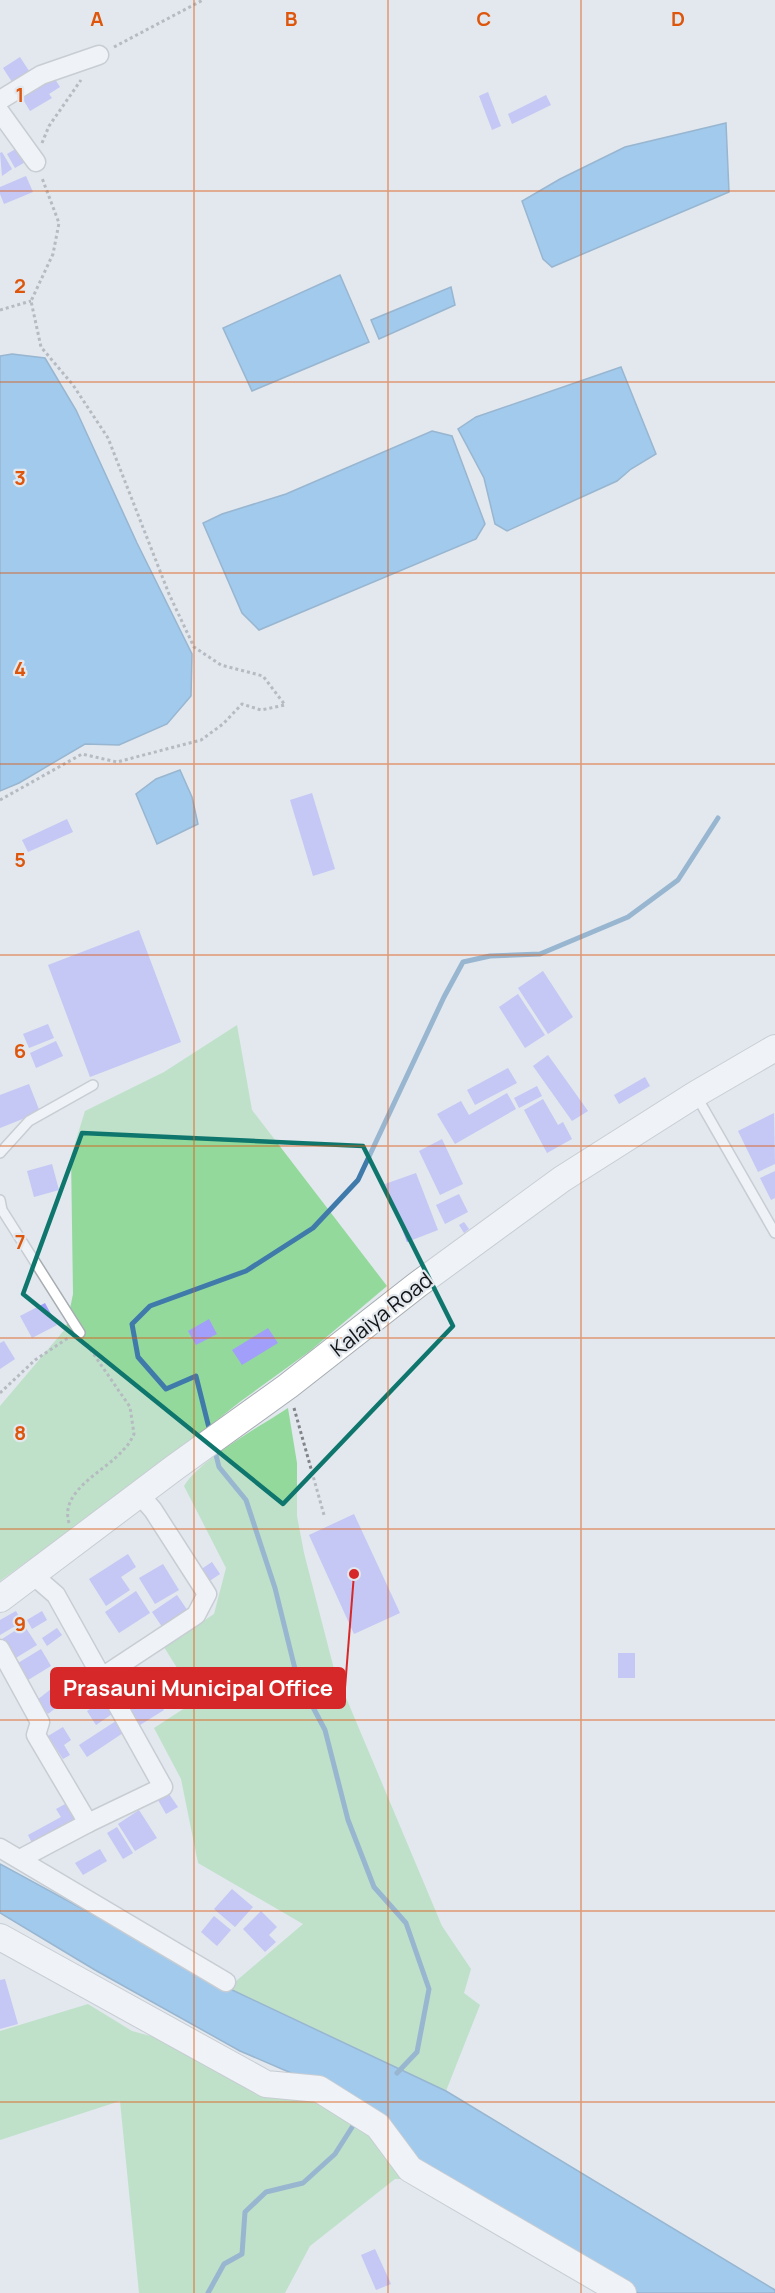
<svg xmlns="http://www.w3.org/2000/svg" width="775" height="2293" font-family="Manrope,sans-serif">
  <rect width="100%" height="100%" fill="#e2e8ee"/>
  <g fill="#94d99c">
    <polygon points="237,1025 252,1110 387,1286 310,1351 241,1401 168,1459 0,1581 0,1406 66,1328 73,1294 71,1156 85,1111 164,1072"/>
    <path d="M288,1408L297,1463V1516L304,1553L334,1669L442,1926L471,1969L464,1993L480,2005L446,2091L228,1988L303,1924L198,1863L181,1779L154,1728L197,1700L164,1647L214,1614L226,1568L184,1486C202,1458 259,1427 288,1408Z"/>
    <polygon points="88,2004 132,2031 180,2044 255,2091 331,2105 364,2125 414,2179 395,2179 310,2246 285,2293 139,2293 120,2101 0,2140 0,2031"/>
  </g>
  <g fill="#52a6eb" stroke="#3f7aab" stroke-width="1.5">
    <polygon points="726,123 729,192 552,267 543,259 522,201 560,179 625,147"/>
    <polygon points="340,275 369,342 252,391 223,328"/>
    <polygon points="451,287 455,305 379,339 371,320"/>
    <polygon points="12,354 45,358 76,410 137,543 192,654 191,696 167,724 119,745 85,744 19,783 0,791 0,356"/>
    <polygon points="621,367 656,454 631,469 617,481 507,531 495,524 484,478 458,429 476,417"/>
    <polygon points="432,431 452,436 485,524 476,539 259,630 242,613 203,523 222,514 286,494"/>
    <polygon points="180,770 192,797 198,824 157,844 136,794 156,779"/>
    <polygon points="0,1864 228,1988 446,2091 775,2290 775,2293 638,2293 415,2160 298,2076 240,2051 95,1970 0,1913"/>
  </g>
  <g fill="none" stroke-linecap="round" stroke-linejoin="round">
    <g stroke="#3f7aab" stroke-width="5">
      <polyline points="210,1432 196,1376 166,1389 138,1357 132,1324 150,1306 246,1271 313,1228 358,1180 444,997 463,962 490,956 540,954 628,917 678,880 718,818"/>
      <polyline points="214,1447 219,1467 246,1500 275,1588 297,1677 325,1730 348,1820 374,1887 406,1923 429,1989 417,2052 397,2073"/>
      <polyline points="208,2293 224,2264 242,2254 245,2212 266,2192 303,2183 335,2154 356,2121"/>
    </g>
  </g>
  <g fill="#a29ffa">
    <polygon points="20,57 31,74 14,85 3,68"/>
    <polygon points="53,76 60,87 49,94 52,98 30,111 21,96"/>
    <polygon points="488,92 501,126 492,130 479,96"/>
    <polygon points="546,95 551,105 512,124 508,114"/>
    <polygon points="19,147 27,161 15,168 7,154"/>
    <polygon points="2,152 12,169 2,176 0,153"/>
    <polygon points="26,176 33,192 4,204 0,194 0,187"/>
    <polygon points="312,793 335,869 313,876 290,800"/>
    <polygon points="67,819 73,832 28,852 22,840"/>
    <polygon points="139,930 181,1042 90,1077 48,965"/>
    <polygon points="543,971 573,1017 548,1034 518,988"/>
    <polygon points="518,994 545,1035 525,1048 499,1007"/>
    <polygon points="48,1024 54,1038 29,1048 23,1034"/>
    <polygon points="56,1041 63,1056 36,1068 30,1053"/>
    <polygon points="548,1055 588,1111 572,1121 533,1066"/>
    <polygon points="508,1068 517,1083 475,1105 467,1090"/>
    <polygon points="645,1077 650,1086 619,1104 614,1095"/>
    <polygon points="29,1084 40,1112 0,1128 0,1095"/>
    <polygon points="537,1086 542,1096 519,1108 514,1098"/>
    <polygon points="507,1093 516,1109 455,1144 437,1114 461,1101 469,1115"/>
    <polygon points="543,1099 558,1125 563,1122 572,1139 547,1153 524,1110"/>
    <polygon points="774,1113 775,1164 758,1172 738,1131"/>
    <polygon points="442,1139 463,1184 440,1195 419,1151"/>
    <polygon points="52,1164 59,1190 34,1197 27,1171"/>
    <polygon points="775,1171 775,1198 771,1200 760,1178"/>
    <polygon points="416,1173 438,1230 407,1242 385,1184"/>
    <polygon points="459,1194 468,1212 445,1224 436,1205"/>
    <polygon points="464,1222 469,1229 464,1233 459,1225"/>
    <polygon points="45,1303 57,1325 32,1338 20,1316"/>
    <polygon points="209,1319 217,1334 196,1345 188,1331"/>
    <polygon points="268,1328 278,1343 242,1365 232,1350"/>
    <polygon points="4,1341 15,1359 0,1369 0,1343"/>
    <polygon points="354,1514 400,1613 354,1634 309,1535"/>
    <polygon points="128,1554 136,1567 121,1577 130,1590 106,1606 89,1579"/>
    <polygon points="212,1562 220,1574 208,1582 200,1570"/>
    <polygon points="163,1564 179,1590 155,1604 139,1578"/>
    <polygon points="136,1591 150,1613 119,1633 105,1612"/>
    <polygon points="177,1595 190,1614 165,1631 152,1612"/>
    <polygon points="16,1611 22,1622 0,1635 0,1620"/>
    <polygon points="42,1611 47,1620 32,1629 27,1620"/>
    <polygon points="24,1625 37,1645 14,1659 2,1639"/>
    <polygon points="57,1628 62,1635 47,1646 42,1638"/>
    <polygon points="41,1649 51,1666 28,1680 18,1663"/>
    <rect x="618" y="1653" width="17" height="25"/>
    <polygon points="60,1682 71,1696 48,1714 37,1700"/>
    <polygon points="150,1687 164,1710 140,1725 126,1702"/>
    <polygon points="106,1699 115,1712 96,1725 87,1711"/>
    <polygon points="119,1719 126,1731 87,1757 79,1745"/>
    <polygon points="63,1727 71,1740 64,1745 70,1755 63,1759 48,1736"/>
    <polygon points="169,1794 178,1807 166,1814 158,1800"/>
    <polygon points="69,1802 80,1822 34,1847 28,1835 61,1817 56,1809"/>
    <polygon points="139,1810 157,1838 135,1851 118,1824"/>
    <polygon points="117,1827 133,1853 123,1859 107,1833"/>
    <polygon points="100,1849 107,1861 83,1875 75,1863"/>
    <polygon points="232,1889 253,1907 235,1927 214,1909"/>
    <polygon points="261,1911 277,1927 269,1935 276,1942 265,1952 243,1929"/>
    <polygon points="214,1916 231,1930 217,1946 201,1932"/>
    <polygon points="5,1979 18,2024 0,2029 0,1980"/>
    <polygon points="375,2249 391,2284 376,2290 361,2255"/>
  </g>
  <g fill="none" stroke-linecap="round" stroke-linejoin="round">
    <g stroke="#a7adb2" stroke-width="12">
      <g id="service">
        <polyline points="697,1097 775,1233"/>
        <polyline points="0,1153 29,1121 93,1085"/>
        <polyline points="0,1200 2,1210 80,1333"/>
      </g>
    </g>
    <g stroke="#a7adb2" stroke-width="21">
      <g id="minor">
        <polyline points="0,100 41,75 99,55"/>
        <polyline points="0,112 36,162"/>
        <polyline points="0,1649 40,1722 36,1735 88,1823 163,1787 56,1595 33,1575"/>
        <polyline points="102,1677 196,1615 207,1594 153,1510 140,1495"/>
        <polyline points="0,1848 226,1982"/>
        <polyline points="20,1859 88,1823"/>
      </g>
    </g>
    <g stroke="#a7adb2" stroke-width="28">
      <g id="secondary">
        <polyline points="0,1599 174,1468 288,1386 417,1285 562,1179 696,1094 775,1048"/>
        <polyline points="0,1937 266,2084 319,2089 378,2126 410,2169 623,2293"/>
      </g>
    </g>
    <g stroke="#818589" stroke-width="3" stroke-dasharray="3 3" stroke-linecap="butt">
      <polyline points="114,47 203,0"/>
      <polyline points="42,143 49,126 81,80"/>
      <polyline points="0,310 31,301"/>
      <polyline points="0,800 82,754 117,762 201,740 223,724 242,704 261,710 285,705 263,676 221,665 194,647 169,594 108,438 73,385 41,347 31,301 53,254 59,223 42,178"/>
      <polyline points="0,1393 35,1360 68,1338"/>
      <polyline points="294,1408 324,1515"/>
      <path d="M69,1523C59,1490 106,1471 123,1450C128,1446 131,1440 134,1434L130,1407L86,1343"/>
    </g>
    <use href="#service" stroke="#fff" stroke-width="9"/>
    <use href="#minor" stroke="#fff" stroke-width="18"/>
    <use href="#secondary" stroke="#fff" stroke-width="26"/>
  </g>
  <path d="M0 0H775V2293H0ZM82,1133L363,1146L453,1326L283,1504L23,1294Z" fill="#e2e8ee" fill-opacity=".55" fill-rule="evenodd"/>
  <path fill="none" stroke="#0f766e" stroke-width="4.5" stroke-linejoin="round" d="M82,1133L363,1146L453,1326L283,1504L23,1294Z"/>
  <path fill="none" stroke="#dd560c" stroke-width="1.5" stroke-opacity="0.55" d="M194,0V2293M388,0V2293M581,0V2293M0,191H775M0,382H775M0,573H775M0,764H775M0,955H775M0,1146H775M0,1338H775M0,1529H775M0,1720H775M0,1911H775M0,2102H775"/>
  <g text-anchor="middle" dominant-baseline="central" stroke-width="4.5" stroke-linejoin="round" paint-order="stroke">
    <g font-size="21" fill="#121416" stroke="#e2e8ee">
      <text transform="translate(381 1314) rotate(-38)">Kalaiya Road</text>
    </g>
  </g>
  <g font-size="20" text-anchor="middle" font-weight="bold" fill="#dd560c" stroke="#e2e8ee" stroke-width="4.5" stroke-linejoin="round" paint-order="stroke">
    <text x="97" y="26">A</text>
    <text x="291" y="26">B</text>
    <text x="484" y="26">C</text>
    <text x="678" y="26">D</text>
    <text x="20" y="102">1</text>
    <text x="20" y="293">2</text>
    <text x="20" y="485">3</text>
    <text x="20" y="676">4</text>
    <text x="20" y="867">5</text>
    <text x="20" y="1058">6</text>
    <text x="20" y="1249">7</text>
    <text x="20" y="1440">8</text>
    <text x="20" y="1631">9</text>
  </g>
  <path fill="none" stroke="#d62828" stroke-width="2" d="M354 1574L345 1688"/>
  <circle fill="#d62828" stroke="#e2e8ee" stroke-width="2" cx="354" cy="1574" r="6"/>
  <rect fill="#d62828" stroke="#d62828" stroke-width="2" x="51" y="1668" width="294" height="40" rx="6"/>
  <g font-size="22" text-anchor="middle" font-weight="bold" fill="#fff">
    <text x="198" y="1696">Prasauni Municipal Office</text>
  </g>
</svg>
